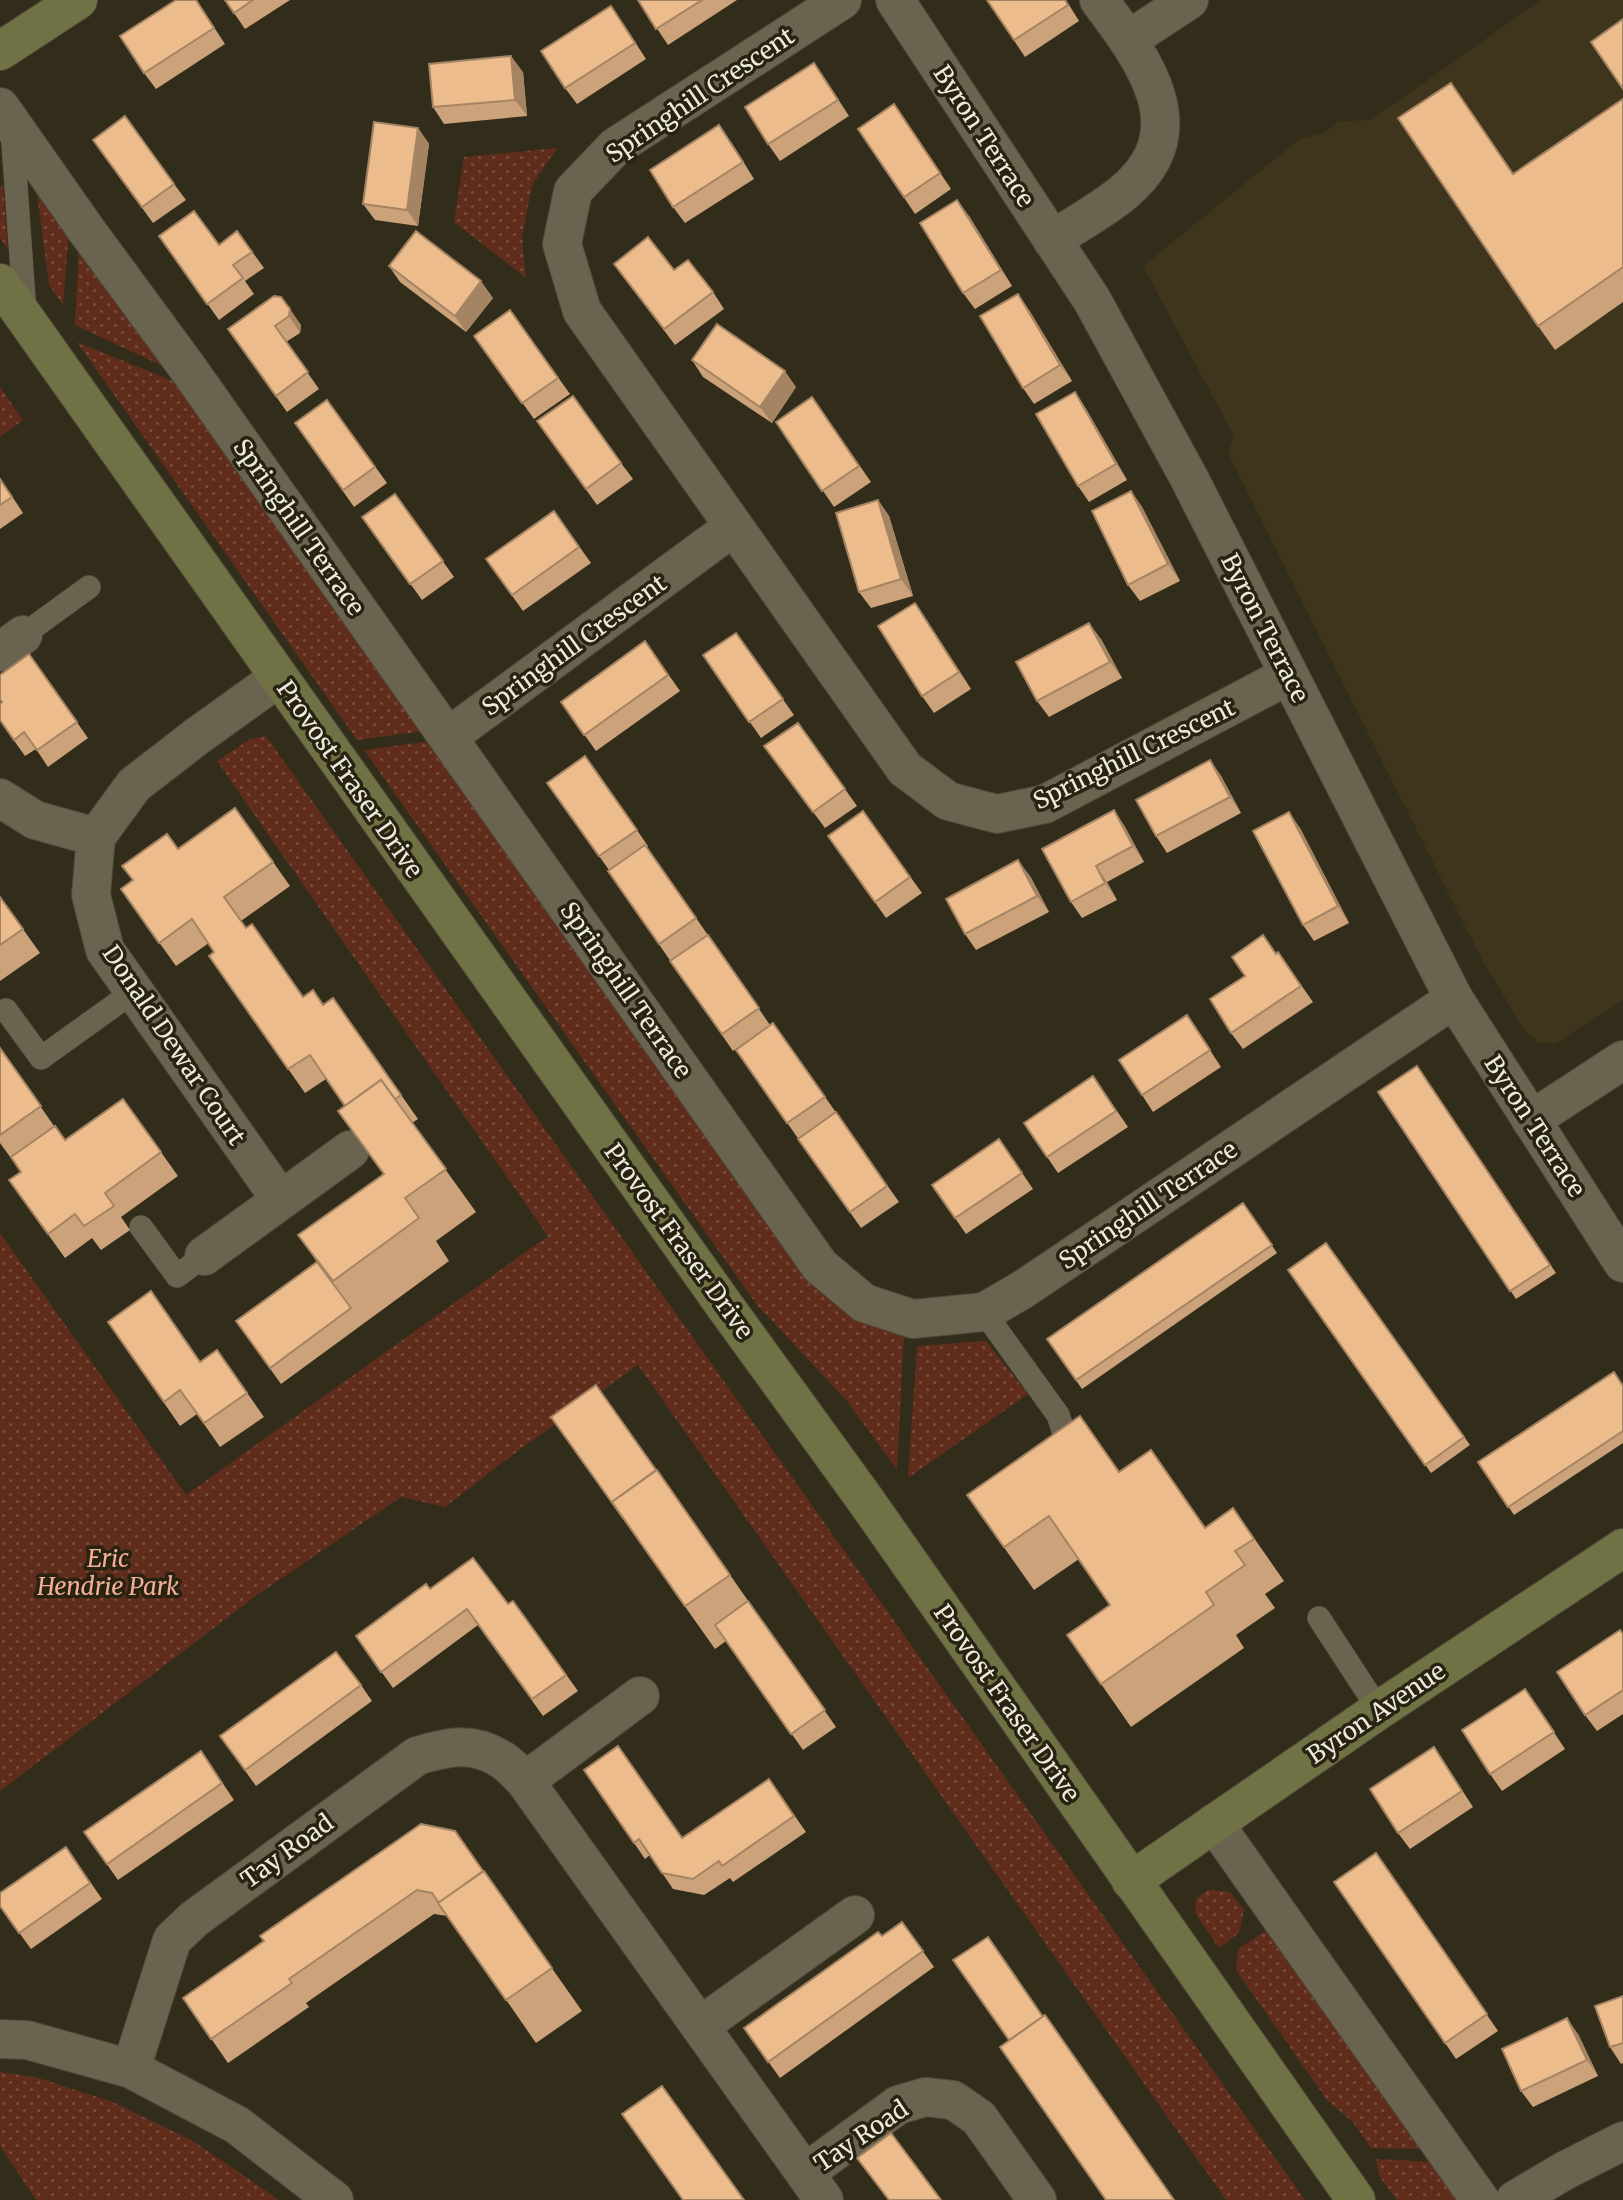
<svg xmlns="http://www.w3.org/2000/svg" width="1623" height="2200" font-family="Merriweather,serif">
  <defs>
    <pattern id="grass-dots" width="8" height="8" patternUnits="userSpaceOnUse" patternTransform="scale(1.75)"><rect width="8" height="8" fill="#602d1d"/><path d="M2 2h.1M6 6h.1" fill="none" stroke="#774c3d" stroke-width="1.8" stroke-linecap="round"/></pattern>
  </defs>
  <rect width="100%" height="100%" fill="#322c1a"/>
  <polygon fill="#3e351c" points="1541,0 1623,0 1623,1000 1555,1044 1538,1042 1524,1030 1480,956 1228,453 1234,436 1143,266 1301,138 1322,134 1339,121 1371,120"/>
  <g fill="url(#grass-dots)">
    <polygon points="557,148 532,185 522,237 526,278 454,222 464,157"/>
    <polygon points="36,185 69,230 63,305 49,285"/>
    <polygon points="0,186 3,186 8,249 0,238"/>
    <polygon points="79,244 169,369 75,325"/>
    <polygon points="77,342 180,384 424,731 357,740"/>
    <polygon points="0,387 23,420 0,437"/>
    <polygon points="266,736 1305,2200 1226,2200 638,1365 515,1453 445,1507 401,1497 257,1595 0,1791 0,1233 186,1495 548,1236 217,761 250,739"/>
    <polygon points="431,741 808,1275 904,1333 897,1470 847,1401 757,1305 364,750"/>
    <polygon points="986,1341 1028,1394 908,1478 917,1346"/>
    <polygon points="1208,1890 1230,1892 1244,1910 1239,1933 1219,1948 1195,1913 1196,1899"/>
    <polygon points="1270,1928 1422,2149 1371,2148 1353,2122 1327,2100 1236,1970 1238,1949"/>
    <polygon points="0,2072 35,2077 113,2102 193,2141 279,2200 36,2200 0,2146"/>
    <polygon points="1376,2159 1430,2162 1457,2200 1397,2200 1380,2177"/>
  </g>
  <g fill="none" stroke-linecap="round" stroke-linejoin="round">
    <g stroke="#4d4838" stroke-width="24">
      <g id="lane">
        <polyline points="12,130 25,313"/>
        <polyline points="23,635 89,587"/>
        <polyline points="6,1010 41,1058 133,992"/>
        <polyline points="141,1227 177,1276 204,1256"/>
        <polyline points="984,1312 1058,1415 1067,1442 1055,1455"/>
        <polyline points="1319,1618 1379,1710"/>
      </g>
    </g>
    <g stroke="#4d4838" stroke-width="40">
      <g id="street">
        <polyline points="842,0 615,147 573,191 562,244 582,311 905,769 948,801 997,814 1045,804 1289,675"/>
        <polyline points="895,0 1092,300 1189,478 1454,999 1623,1263"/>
        <polyline points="1128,40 1189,0"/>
        <polyline points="0,107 87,231 187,367 820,1266 864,1303 913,1319 984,1312 1022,1290 1454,999"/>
        <path d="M1052,240C1076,224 1103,210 1124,192C1198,130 1143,59 1099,0"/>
        <polyline points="0,652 23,635"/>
        <polyline points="278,678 196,737 134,785 96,837 91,895 105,950 281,1200"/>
        <polyline points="448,737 733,527"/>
        <polyline points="0,798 35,820 96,837"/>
        <polyline points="1531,1120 1623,1060"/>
        <polyline points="204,1256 350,1150"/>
        <polyline points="525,1781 640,1696"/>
        <polyline points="1214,1823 1480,2200"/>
        <polyline points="700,2026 855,1915"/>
        <polyline points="0,2039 27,2040 131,2069 237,2125 334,2200"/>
        <path d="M131,2069L172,1940L194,1919L417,1756C446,1747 471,1741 499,1758C509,1763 517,1773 525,1781L824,2200"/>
        <polyline points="805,2173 898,2105 925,2097 953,2100 979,2118 1037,2200"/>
        <polyline points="1515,2200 1564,2171 1623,2141"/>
      </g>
    </g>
    <g stroke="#4d4838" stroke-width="40">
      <g id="secondary">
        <polyline points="0,51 78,0"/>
        <polyline points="0,283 724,1305 864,1498 1356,2200"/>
        <polyline points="1131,1881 1379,1710 1623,1548"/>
      </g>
    </g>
    <use href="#lane" stroke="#6a634f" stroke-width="23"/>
    <use href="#street" stroke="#6a634f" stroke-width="38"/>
    <use href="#secondary" stroke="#717146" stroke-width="38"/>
  </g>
  <g fill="#cba279">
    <polygon points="196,0 225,44 156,89 144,73"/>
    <polygon points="225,0 290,0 245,29"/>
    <polygon points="638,0 737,0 668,45"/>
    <polygon points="987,0 1066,0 1079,21 1025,57"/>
    <polygon points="622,22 646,59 577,104 565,88"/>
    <polygon points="523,72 527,116 444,124 433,107"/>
    <polygon points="825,79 849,116 780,161 768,144"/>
    <polygon points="1623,99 1623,302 1555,350 1538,326"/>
    <polygon points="894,104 951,189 915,214 858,129"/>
    <polygon points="418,128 429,144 418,226 375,220 363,204"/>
    <polygon points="93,140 174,184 186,200 153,223"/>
    <polygon points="731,142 754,179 685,223 673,207"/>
    <polygon points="969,216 1012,286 975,309 963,293"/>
    <polygon points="237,231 264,268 245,281 254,294 219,320 159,236 219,245"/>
    <polygon points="614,264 674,270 713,292 724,309 675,345"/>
    <polygon points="389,266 493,298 466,332 400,282"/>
    <polygon points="274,296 301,325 300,333 286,342 319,389 287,412 228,329"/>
    <polygon points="510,310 570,394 534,419 474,336"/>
    <polygon points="1029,310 1072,381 1034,404 1023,388"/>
    <polygon points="692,360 796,387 772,423 703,377"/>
    <polygon points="1075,392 1086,409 1127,480 1089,502 1078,486"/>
    <polygon points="812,397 871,482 834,507 776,422"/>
    <polygon points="327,400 387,483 354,507 295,423"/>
    <polygon points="537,421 621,463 633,479 597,505"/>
    <polygon points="0,478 23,513 0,529"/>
    <polygon points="1131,491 1142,507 1180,581 1140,601 1128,585"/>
    <polygon points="395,494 454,577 422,600 362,517"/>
    <polygon points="878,500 889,516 913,596 871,608 859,592"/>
    <polygon points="554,511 591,563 523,611 486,559"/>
    <polygon points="915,603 971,689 934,713 922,696"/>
    <polygon points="736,633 794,715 761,738 703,655"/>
    <polygon points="1101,639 1122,678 1049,717 1037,701"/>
    <polygon points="645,641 680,691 596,751 561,702"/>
    <polygon points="29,654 88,738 48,767 36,749 25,756 0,721 2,702"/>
    <polygon points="798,723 857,806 825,828 764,746"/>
    <polygon points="585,756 648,846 647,847 770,1025 733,1051 608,871 609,870 547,783"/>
    <polygon points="1210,760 1221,776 1241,813 1167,853 1156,836"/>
    <polygon points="235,808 290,886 241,921 303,997 323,1005 333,998 418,1119 412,1123 476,1212 436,1241 449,1261 281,1384 236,1321 317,1262 298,1235 383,1174 338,1111 345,1106 326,1079 305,1093 209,956 214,952 209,943 176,966 121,889"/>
    <polygon points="1114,810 1125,827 1144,862 1107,882 1117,900 1082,918 1071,902"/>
    <polygon points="863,811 922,893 886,918 828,836"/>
    <polygon points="1300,828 1349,923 1314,941 1303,925"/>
    <polygon points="1030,876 1049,912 976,950 965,934"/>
    <polygon points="0,897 40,953 0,981"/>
    <polygon points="1278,952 1313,1002 1243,1049 1231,1033 1245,976"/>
    <polygon points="1187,1015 1221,1067 1153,1112 1142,1095"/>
    <polygon points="773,1023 899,1202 861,1228 736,1050"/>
    <polygon points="0,1048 54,1126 65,1140 123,1099 178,1176 121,1217 130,1230 101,1250 92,1238 65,1258 9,1180 21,1172 0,1143"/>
    <polygon points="1417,1066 1556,1273 1516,1299 1378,1092"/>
    <polygon points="1093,1076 1128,1127 1058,1173 1024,1123"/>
    <polygon points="999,1139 1033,1189 966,1234 932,1185"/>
    <polygon points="1243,1203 1277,1253 1082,1389 1047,1339"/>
    <polygon points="1326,1243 1470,1445 1431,1473 1288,1270"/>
    <polygon points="108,1322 200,1362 217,1350 264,1417 220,1447 197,1414 180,1426"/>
    <polygon points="1623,1385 1623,1443 1514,1515 1478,1462"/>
    <polygon points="551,1417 657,1470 836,1727 803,1750 726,1641 715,1649"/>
    <polygon points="1120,1472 1205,1528 1233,1508 1284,1581 1265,1594 1275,1608 1236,1635 1244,1648 1131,1727 1067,1635 1110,1605 1079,1559 1034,1590 967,1495"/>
    <polygon points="430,1589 508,1604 513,1601 578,1691 543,1716 478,1625 393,1688 356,1636"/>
    <polygon points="1623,1634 1623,1714 1597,1731 1585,1715"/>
    <polygon points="361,1685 372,1701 256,1786 220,1736"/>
    <polygon points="1525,1689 1565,1749 1502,1791 1490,1774"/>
    <polygon points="1434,1747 1473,1807 1410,1849 1398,1833"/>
    <polygon points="201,1751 234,1800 118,1880 84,1832"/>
    <polygon points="584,1770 682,1838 769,1779 806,1832 733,1882 730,1878 704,1895 673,1889 650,1855 645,1859"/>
    <polygon points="455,1831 582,2011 536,2043 448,1916 434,1914 306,2003 309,2007 228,2063 183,1998"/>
    <polygon points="66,1847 102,1899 31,1949 0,1906"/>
    <polygon points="1376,1853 1498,2031 1456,2059 1334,1882"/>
    <polygon points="902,1922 934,1967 780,2078 744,2028"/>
    <polygon points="1623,1996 1623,2063 1621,2064 1610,2047"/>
    <polygon points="1578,2034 1598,2076 1533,2107 1521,2091"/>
  </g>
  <g fill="#a58463">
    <polygon points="511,56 523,72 527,116 515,100"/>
    <polygon points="418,128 429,144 418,226 407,210"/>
    <polygon points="957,200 969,216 1012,286 1001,270"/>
    <polygon points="481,281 493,298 466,332 455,316"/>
    <polygon points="1018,294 1029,310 1072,381 1060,365"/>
    <polygon points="290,309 301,325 300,333 289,316"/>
    <polygon points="785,371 796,387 772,423 760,407"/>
    <polygon points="1075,392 1086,409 1127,480 1116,464"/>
    <polygon points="1131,491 1142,507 1180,581 1168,564"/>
    <polygon points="878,500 889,516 913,596 901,579"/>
    <polygon points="915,603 926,619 971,689 959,672"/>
    <polygon points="1089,623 1101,639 1122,678 1110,662"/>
    <polygon points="1210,760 1221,776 1241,813 1230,797"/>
    <polygon points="1114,810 1125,827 1144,862 1133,846"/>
    <polygon points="1289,812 1300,828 1349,923 1338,906"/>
    <polygon points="1018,860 1030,876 1049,912 1037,896"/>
    <polygon points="1096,866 1107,882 1117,900 1105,883"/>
    <polygon points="1567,2018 1578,2034 1598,2076 1587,2060"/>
  </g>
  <g fill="#ecbc8d" stroke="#a58463" stroke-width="2">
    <polygon points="176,0 196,0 214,28 144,73 120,36"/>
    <polygon points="225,0 253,0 234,13"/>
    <polygon points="638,0 702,0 656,29"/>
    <polygon points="987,0 1065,0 1068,5 1014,40"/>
    <polygon points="611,6 635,43 565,88 541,51"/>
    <polygon points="1623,19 1623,89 1591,42"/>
    <polygon points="511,56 515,100 433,107 429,64"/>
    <polygon points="814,63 838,100 768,144 745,107"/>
    <polygon points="1451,83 1513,174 1623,99 1623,267 1538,326 1398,118"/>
    <polygon points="894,104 940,173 904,197 858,129"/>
    <polygon points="125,116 174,184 142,207 93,140"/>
    <polygon points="374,122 418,128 407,210 363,204"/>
    <polygon points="719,125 743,162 673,207 650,170"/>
    <polygon points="957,200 1001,270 963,293 920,223"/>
    <polygon points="194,211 219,245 237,231 252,252 233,265 243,278 207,304 159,236"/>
    <polygon points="416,231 481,281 455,316 389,266"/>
    <polygon points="648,237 674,270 688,260 713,292 664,329 614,264"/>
    <polygon points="1018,294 1060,365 1023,388 980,316"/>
    <polygon points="274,296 281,297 290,309 289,316 275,326 308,372 276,396 228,329"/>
    <polygon points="510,310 558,378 522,403 474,336"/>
    <polygon points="717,324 785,371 760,407 692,360"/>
    <polygon points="1075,392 1116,464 1078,486 1036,414"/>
    <polygon points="573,396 621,463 586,489 537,421"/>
    <polygon points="812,397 859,466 822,491 776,422"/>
    <polygon points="327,400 375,467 343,490 295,423"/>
    <polygon points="0,479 12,497 0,505"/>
    <polygon points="1131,491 1168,564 1128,585 1092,511"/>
    <polygon points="395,494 443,561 410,584 362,517"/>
    <polygon points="878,500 901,579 859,592 836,513"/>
    <polygon points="554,511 579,547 512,595 486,559"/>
    <polygon points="915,603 959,672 922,696 878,626"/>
    <polygon points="1089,623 1110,662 1037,701 1016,662"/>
    <polygon points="736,633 783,699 749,722 703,655"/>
    <polygon points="645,641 668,675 584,735 561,702"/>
    <polygon points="29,654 77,722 37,750 24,732 14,740 0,720 0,704 2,702 0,699 0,675"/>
    <polygon points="798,723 845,789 813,812 764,746"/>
    <polygon points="585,756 637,830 599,856 547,783"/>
    <polygon points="1210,760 1230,797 1156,836 1136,800"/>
    <polygon points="235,808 273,862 224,897 246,928 252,924 303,997 313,990 323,1005 333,998 401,1095 395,1099 381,1080 345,1106 310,1055 288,1069 209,956 214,952 192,919 159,943 121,889 133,880 122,866 167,834 178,849"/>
    <polygon points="1114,810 1133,846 1096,866 1105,883 1071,902 1042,849"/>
    <polygon points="863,811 910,877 875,902 828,836"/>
    <polygon points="1289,812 1338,906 1303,925 1253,831"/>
    <polygon points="645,845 696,918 659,944 608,871"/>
    <polygon points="1018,860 1037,896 965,934 946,899"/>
    <polygon points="0,897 23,929 0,945"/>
    <polygon points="708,935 759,1008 722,1034 670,961"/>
    <polygon points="1263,935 1276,954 1278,952 1301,986 1231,1033 1210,999 1245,976 1232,957"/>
    <polygon points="1187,1015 1210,1050 1142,1095 1119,1060"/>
    <polygon points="773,1023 825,1097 787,1123 736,1050"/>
    <polygon points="0,1048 41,1106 0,1135"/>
    <polygon points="1417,1066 1550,1265 1510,1291 1378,1092"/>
    <polygon points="1093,1076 1116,1111 1047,1157 1024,1123"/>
    <polygon points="381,1080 446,1169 405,1198 419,1218 333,1281 298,1235 384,1174 338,1111"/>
    <polygon points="123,1099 161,1152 105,1193 114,1206 84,1226 75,1214 48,1234 9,1180 21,1172 11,1157 55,1126 65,1140"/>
    <polygon points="836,1112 887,1186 850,1212 798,1139"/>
    <polygon points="999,1139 1022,1173 955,1218 932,1185"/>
    <polygon points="1243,1203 1272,1245 1076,1380 1047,1339"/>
    <polygon points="1326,1243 1464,1437 1425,1465 1288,1270"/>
    <polygon points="317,1262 351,1308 270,1368 236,1321"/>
    <polygon points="151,1291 200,1362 217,1350 247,1393 204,1423 180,1390 164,1402 108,1322"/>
    <polygon points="1614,1372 1623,1386 1623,1431 1508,1507 1478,1462"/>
    <polygon points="596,1385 656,1470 612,1502 623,1518 551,1417"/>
    <polygon points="1080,1416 1119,1472 1151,1450 1205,1528 1233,1508 1254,1539 1235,1551 1245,1565 1206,1592 1214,1605 1101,1684 1067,1635 1110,1605 1049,1516 1004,1547 967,1495"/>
    <polygon points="657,1470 730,1575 685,1606 612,1502"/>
    <polygon points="473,1558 508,1604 513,1601 566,1675 532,1699 467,1609 381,1672 356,1636 426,1584 430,1589"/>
    <polygon points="748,1601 825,1710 791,1734 715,1625"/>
    <polygon points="1620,1630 1623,1634 1623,1690 1585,1715 1557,1672"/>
    <polygon points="336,1652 361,1685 245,1770 220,1736"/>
    <polygon points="1525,1689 1554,1732 1490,1774 1462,1730"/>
    <polygon points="618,1746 682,1838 769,1779 794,1816 722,1866 719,1861 693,1879 662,1873 639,1839 634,1843 584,1770"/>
    <polygon points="1434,1747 1462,1791 1398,1833 1370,1789"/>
    <polygon points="201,1751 222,1783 107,1864 84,1832"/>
    <polygon points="421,1824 455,1831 483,1871 439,1903 432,1893 417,1890 289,1979 292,1983 211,2039 183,1998 264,1941 260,1936"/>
    <polygon points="66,1847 90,1883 19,1933 0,1906 0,1893"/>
    <polygon points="1376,1853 1487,2014 1445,2043 1334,1882"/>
    <polygon points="484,1871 552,1968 506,2000 438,1903"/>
    <polygon points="902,1922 923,1951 768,2062 744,2028 878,1932 882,1936"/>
    <polygon points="988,1937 1043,2017 1009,2040 953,1960"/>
    <polygon points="1623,1996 1623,2043 1610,2047 1595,2006"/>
    <polygon points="1045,2015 1174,2200 1106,2200 1000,2047"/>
    <polygon points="1567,2018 1587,2060 1521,2091 1502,2049"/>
    <polygon points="662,2086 744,2200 683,2200 622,2114"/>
    <polygon points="891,2133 941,2200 889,2200 857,2158"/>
  </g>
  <g text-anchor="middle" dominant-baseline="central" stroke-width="7" stroke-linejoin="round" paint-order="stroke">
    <g font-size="24" fill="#eeeade" stroke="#282311">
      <text transform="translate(700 95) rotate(-34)">Springhill Crescent</text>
      <text transform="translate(984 136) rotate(57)">Byron Terrace</text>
      <text transform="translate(299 527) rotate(55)">Springhill Terrace</text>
      <text transform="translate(1265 628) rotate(63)">Byron Terrace</text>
      <text transform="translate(574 645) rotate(-36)">Springhill Crescent</text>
      <text transform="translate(1134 754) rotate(-26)">Springhill Crescent</text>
      <text transform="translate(350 779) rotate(55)">Provost Fraser Drive</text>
      <text transform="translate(626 990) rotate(55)">Springhill Terrace</text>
      <text transform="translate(174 1045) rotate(56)">Donald Dewar Court</text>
      <text transform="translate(1535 1126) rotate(57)">Byron Terrace</text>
      <text transform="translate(1148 1205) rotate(-34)">Springhill Terrace</text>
      <text transform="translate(679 1241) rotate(54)">Provost Fraser Drive</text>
      <text transform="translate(1007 1703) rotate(55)">Provost Fraser Drive</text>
      <text transform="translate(1376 1713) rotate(-34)">Byron Avenue</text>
      <text transform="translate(287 1851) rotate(-36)">Tay Road</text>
      <text transform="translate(861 2136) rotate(-34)">Tay Road</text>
    </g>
    <g font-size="24" font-style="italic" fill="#f5ae97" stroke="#282311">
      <text x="108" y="1558">Eric<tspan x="108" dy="28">Hendrie Park</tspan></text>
    </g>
  </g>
</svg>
